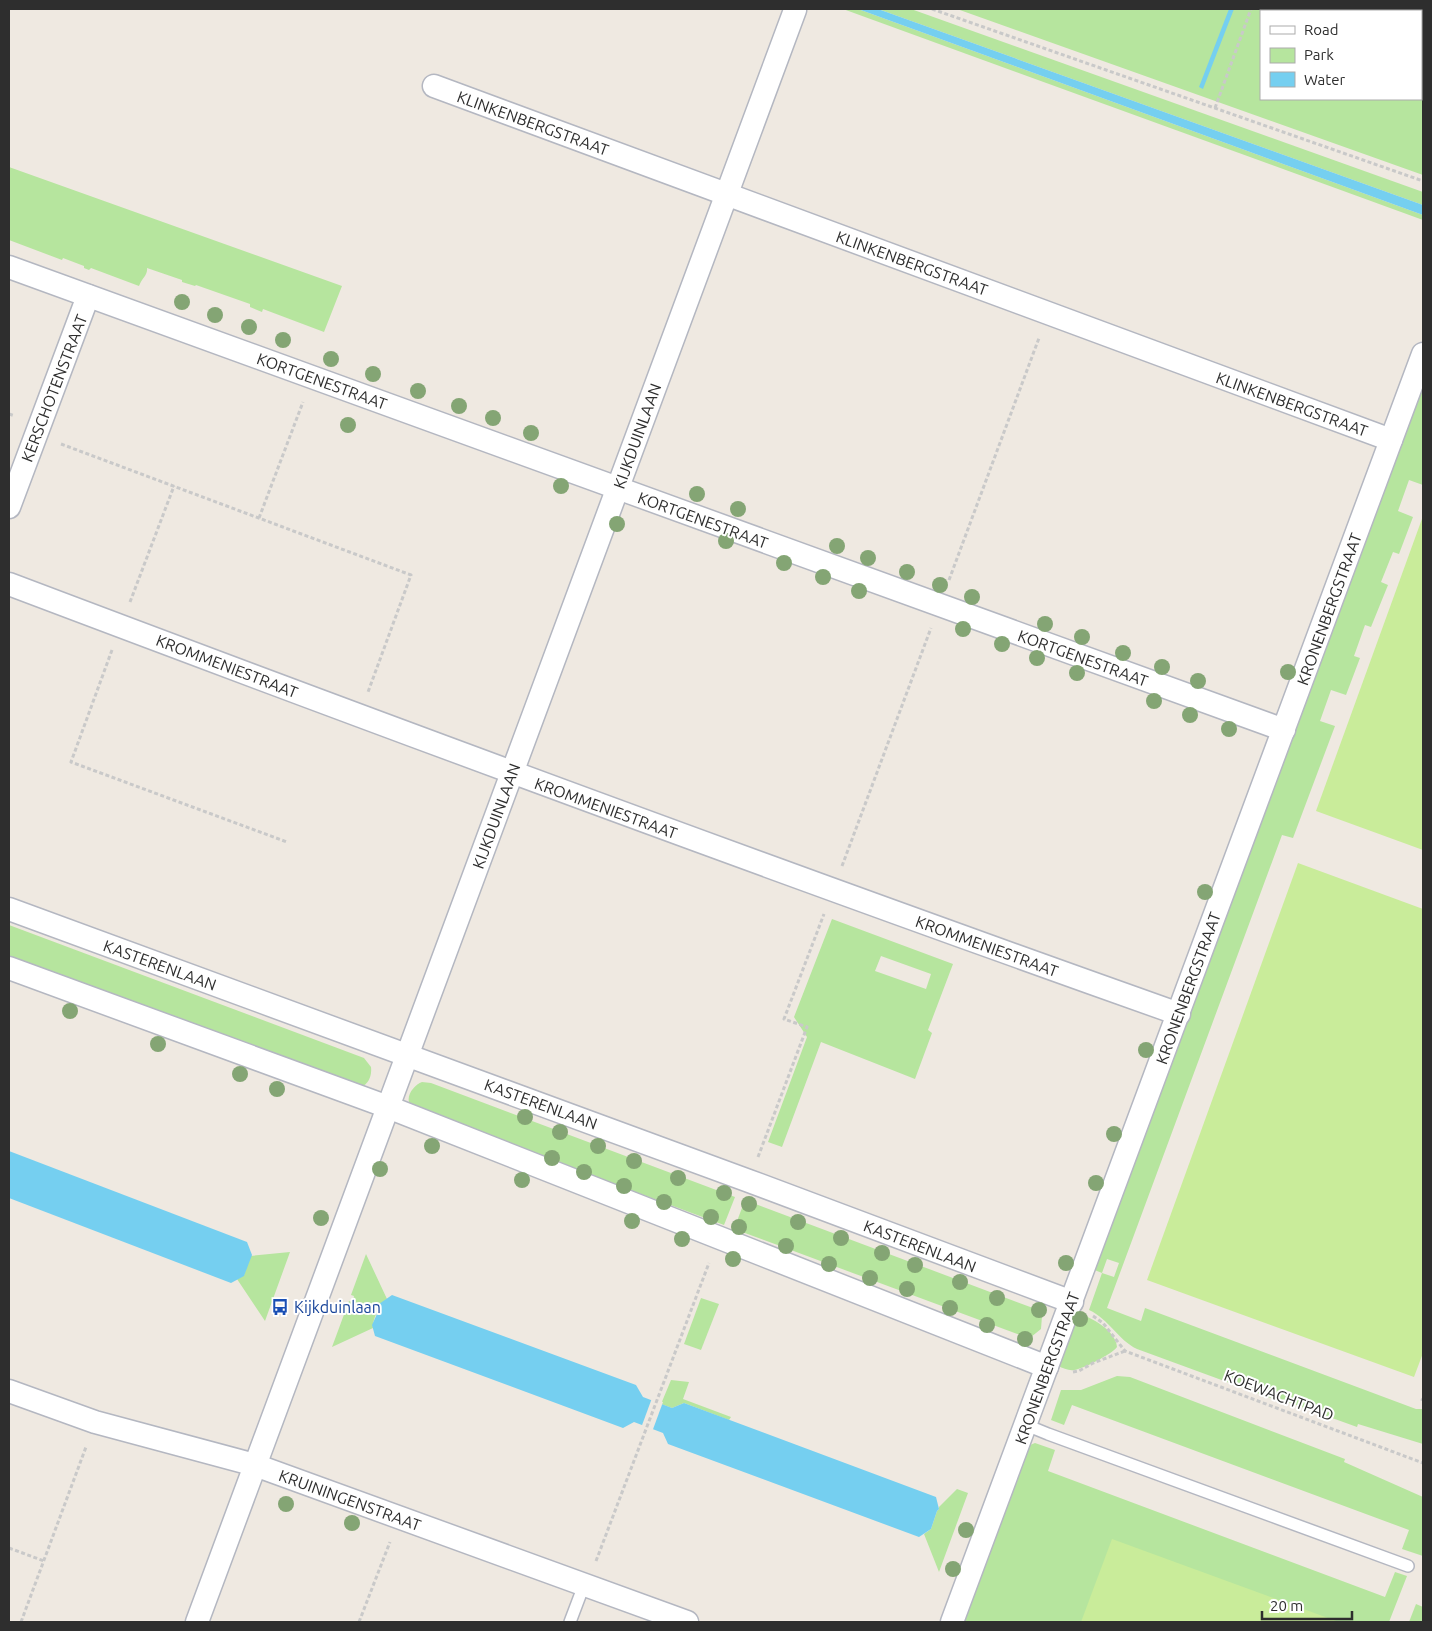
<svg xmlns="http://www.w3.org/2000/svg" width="1432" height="1631" font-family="Ubuntu,sans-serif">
  <rect width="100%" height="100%" fill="#efe9e1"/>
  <g fill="#b6e59e" fill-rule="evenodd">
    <polygon points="843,9 858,9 1423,215 1423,220"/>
    <polygon points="878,9 911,9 1423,192 1423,205"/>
    <path d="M957,9H1423V175ZM1261,11H1421V99H1261Z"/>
    <path d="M9,167L342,286L324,332L263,309L262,312L250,307V304L196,285L195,286L182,282V280L147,268C148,275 142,278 139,286L91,268L89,270L84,268V266L63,258L62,260L9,240Z"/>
    <path d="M1423,381V485L1409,480L1398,511L1413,517L1399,554L1393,552L1381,582L1388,585L1371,627L1365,625L1354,656L1360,658L1346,695L1331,690L1320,721L1335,726L1293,838L1282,835L1107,1308L1141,1321L1145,1308L1416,1409H1423V1444L1358,1424L1357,1427L1285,1401L1284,1403L1137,1349C1118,1340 1109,1319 1089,1310L1102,1273L1092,1269ZM1107,1259L1119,1263L1114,1277L1102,1273Z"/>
    <path d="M832,919L953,964L928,1030L932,1033L915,1079L821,1042L782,1147L768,1142L807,1037L794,1017ZM881,956L931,974L926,989L875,971Z"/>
    <path d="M9,925L364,1058L371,1067C372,1075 369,1084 361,1087L9,958Z"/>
    <path d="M422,1082L431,1083L735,1197L724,1225L418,1111C416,1109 413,1108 411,1106C404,1097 414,1085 422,1082Z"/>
    <polygon points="745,1200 1033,1308 1042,1316 1041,1329 1031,1337 1023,1336 734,1229"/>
    <polygon points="290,1252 265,1321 237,1279 244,1275 250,1256"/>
    <path d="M366,1254L387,1299C380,1303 372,1321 373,1328L332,1347L349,1301L352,1302L354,1296L351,1295Z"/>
    <polygon points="701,1298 719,1304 701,1350 684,1344"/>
    <path d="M1076,1312C1090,1317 1116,1330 1117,1347C1112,1354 1083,1369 1074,1370C1069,1371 1063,1368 1058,1366Z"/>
    <polygon points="1117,1376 1130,1377 1345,1459 1344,1462 1423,1497 1423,1556 1402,1549 1409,1530 1072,1405 1064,1425 1051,1420 1061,1390 1081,1390"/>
    <polygon points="671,1380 689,1382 683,1399 731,1417 729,1420 684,1403 672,1408 661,1404"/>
    <polygon points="1035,1443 1055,1450 1048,1471 1385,1597 1395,1572 1407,1576 1389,1622 960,1622 1025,1447"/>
    <polygon points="957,1489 968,1493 939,1572 924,1534 931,1529 937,1511 939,1509 939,1507"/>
    <polygon points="1416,1604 1423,1607 1423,1622 1409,1622"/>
  </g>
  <g fill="#c9ec9a">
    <polygon points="1423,516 1423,850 1316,811"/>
    <polygon points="1298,863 1423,909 1423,1353 1414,1377 1147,1280"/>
    <polygon points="1112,1539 1339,1622 1081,1622"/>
  </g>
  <g fill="#75cff0">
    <polygon points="858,9 878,9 1423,205 1423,215"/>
    <polygon points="1229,9 1234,9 1203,89 1199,87"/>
    <polygon points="9,1151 247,1242 252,1255 244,1276 231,1283 9,1198"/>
    <polygon points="392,1295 636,1385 643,1397 672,1408 684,1403 936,1497 939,1509 937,1511 931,1529 919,1537 668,1444 663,1433 634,1422 623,1428 375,1336 372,1325 381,1305 379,1304"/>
  </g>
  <polygon fill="#efe9e1" points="652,1398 663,1402 652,1432 641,1428"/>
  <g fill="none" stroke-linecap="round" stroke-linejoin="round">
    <g stroke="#b4b7c1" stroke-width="14">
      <g id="service">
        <polyline points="1026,1425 1048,1434 1408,1566"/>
        <polyline points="570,1622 584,1585"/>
      </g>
    </g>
    <g stroke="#b4b7c1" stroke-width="25">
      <g id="minor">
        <polyline points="434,86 1391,440"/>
        <polyline points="9,267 1284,730"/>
        <polyline points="9,507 88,296"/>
        <path d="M9,584C398,731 787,875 1179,1014"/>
        <polyline points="9,909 749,1181 1072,1302"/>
        <polyline points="9,968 388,1107 1047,1367"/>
        <polyline points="9,1391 95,1422 255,1465 687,1622"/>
        <polyline points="197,1622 795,10"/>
        <polyline points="952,1622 1423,354"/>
      </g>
    </g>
    <g stroke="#c9c9c9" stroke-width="3" stroke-dasharray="4 2.5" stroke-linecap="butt">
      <polyline points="932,9 1423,181"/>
      <polyline points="1215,108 1251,9"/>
      <polyline points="9,414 15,416"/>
      <polyline points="61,444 411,575 368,692"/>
      <polyline points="259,518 303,402"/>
      <polyline points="949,580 1039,338"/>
      <polyline points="130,602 174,486"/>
      <polyline points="112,650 71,762 287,842"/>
      <polyline points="842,866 931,628"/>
      <polyline points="758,1157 807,1027 784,1019 824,914"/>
      <polyline points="1093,1316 1103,1323 1125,1351 1423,1463"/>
      <polyline points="1073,1372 1079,1371 1093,1363 1125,1351"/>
      <polyline points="1421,1399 1423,1400"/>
      <polyline points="9,1548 44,1561"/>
      <polyline points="596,1561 709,1263"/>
      <polyline points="21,1622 86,1447"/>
      <polyline points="359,1622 390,1542"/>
    </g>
    <use href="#service" stroke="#fff" stroke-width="11"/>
    <use href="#minor" stroke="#fff" stroke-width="22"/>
  </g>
  <g fill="#84a574">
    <circle cx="182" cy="302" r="8"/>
    <circle cx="215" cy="315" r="8"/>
    <circle cx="249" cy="327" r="8"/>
    <circle cx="283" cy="340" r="8"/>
    <circle cx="331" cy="359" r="8"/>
    <circle cx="373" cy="374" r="8"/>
    <circle cx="418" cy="391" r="8"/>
    <circle cx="459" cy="406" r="8"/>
    <circle cx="493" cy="418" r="8"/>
    <circle cx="348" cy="425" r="8"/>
    <circle cx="531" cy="433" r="8"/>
    <circle cx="561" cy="486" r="8"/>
    <circle cx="697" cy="494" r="8"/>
    <circle cx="738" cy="509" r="8"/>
    <circle cx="617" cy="524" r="8"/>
    <circle cx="726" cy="541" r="8"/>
    <circle cx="837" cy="546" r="8"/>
    <circle cx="868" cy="558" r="8"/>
    <circle cx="784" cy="563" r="8"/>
    <circle cx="907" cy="572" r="8"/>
    <circle cx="823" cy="577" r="8"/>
    <circle cx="940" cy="585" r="8"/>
    <circle cx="859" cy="591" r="8"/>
    <circle cx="972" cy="597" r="8"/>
    <circle cx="1045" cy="624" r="8"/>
    <circle cx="963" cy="629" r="8"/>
    <circle cx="1082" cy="637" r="8"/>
    <circle cx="1002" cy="644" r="8"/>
    <circle cx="1123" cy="653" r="8"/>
    <circle cx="1037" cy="658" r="8"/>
    <circle cx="1162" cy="667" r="8"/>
    <circle cx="1288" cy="672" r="8"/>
    <circle cx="1077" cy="673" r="8"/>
    <circle cx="1198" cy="681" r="8"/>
    <circle cx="1154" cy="701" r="8"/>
    <circle cx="1190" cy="715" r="8"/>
    <circle cx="1229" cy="729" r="8"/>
    <circle cx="1205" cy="892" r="8"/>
    <circle cx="70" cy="1011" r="8"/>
    <circle cx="158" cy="1044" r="8"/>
    <circle cx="1146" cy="1050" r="8"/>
    <circle cx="240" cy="1074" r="8"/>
    <circle cx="277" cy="1089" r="8"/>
    <circle cx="525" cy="1117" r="8"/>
    <circle cx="560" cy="1132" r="8"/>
    <circle cx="1114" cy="1134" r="8"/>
    <circle cx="432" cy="1146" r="8"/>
    <circle cx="598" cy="1146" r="8"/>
    <circle cx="552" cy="1158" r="8"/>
    <circle cx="634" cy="1161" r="8"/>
    <circle cx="380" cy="1169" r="8"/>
    <circle cx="584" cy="1172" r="8"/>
    <circle cx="678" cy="1178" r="8"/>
    <circle cx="522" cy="1180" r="8"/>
    <circle cx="1096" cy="1183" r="8"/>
    <circle cx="624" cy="1186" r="8"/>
    <circle cx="724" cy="1193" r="8"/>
    <circle cx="664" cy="1202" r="8"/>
    <circle cx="749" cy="1204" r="8"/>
    <circle cx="711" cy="1217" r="8"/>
    <circle cx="321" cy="1218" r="8"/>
    <circle cx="632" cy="1221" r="8"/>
    <circle cx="798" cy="1222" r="8"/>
    <circle cx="739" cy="1227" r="8"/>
    <circle cx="841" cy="1238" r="8"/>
    <circle cx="682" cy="1239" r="8"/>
    <circle cx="786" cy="1246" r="8"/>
    <circle cx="882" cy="1253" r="8"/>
    <circle cx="733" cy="1259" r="8"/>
    <circle cx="1066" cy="1263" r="8"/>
    <circle cx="829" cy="1264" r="8"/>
    <circle cx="915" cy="1265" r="8"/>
    <circle cx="870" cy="1278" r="8"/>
    <circle cx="960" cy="1282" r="8"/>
    <circle cx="907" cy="1289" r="8"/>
    <circle cx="997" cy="1298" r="8"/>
    <circle cx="950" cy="1308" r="8"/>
    <circle cx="1039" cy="1310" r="8"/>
    <circle cx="1080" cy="1319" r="8"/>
    <circle cx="987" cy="1325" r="8"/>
    <circle cx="1025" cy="1339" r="8"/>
    <circle cx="286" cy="1504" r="8"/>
    <circle cx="352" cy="1523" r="8"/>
    <circle cx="966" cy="1530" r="8"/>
    <circle cx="953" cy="1569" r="8"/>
  </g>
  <defs>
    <g id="bus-bare" transform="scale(1.35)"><path d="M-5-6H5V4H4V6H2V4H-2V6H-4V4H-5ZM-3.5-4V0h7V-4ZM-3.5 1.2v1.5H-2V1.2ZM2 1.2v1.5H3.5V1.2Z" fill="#1a4fb4" stroke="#fff" stroke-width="2.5" paint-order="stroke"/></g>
  </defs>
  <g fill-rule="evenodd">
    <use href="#bus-bare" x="280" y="1307"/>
  </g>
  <g text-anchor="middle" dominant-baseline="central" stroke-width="4" stroke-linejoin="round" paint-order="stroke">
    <g font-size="16" fill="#2e2e2e" stroke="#fff">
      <text transform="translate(533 123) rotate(20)">KLINKENBERGSTRAAT</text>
      <text transform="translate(912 263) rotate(20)">KLINKENBERGSTRAAT</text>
      <text transform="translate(322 381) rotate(20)">KORTGENESTRAAT</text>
      <text transform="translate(54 388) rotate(-69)">KERSCHOTENSTRAAT</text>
      <text transform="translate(1292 404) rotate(20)">KLINKENBERGSTRAAT</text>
      <text transform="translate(637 436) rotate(-70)">KIJKDUINLAAN</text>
      <text transform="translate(703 520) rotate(20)">KORTGENESTRAAT</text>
      <text transform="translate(1329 609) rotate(-70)">KRONENBERGSTRAAT</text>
      <text transform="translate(1083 658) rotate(20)">KORTGENESTRAAT</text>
      <text transform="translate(227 666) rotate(21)">KROMMENIESTRAAT</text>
      <text transform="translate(606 808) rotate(20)">KROMMENIESTRAAT</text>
      <text transform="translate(496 816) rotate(-70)">KIJKDUINLAAN</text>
      <text transform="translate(987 946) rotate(20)">KROMMENIESTRAAT</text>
      <text transform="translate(160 965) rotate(20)">KASTERENLAAN</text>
      <text transform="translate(1188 988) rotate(-70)">KRONENBERGSTRAAT</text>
      <text transform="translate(541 1104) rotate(20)">KASTERENLAAN</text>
      <text transform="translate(920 1246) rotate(21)">KASTERENLAAN</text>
      <text transform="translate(1047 1368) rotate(-70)">KRONENBERGSTRAAT</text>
      <text transform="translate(1279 1395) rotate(21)">KOEWACHTPAD</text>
      <text transform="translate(350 1500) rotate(20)">KRUININGENSTRAAT</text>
    </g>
    <g font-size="16" fill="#164399" stroke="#fff" text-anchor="start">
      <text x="294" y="1307">Kijkduinlaan</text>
    </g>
  </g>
  <rect width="1432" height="1631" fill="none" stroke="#2e2e2e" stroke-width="20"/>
  <rect x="1260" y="10" width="162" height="90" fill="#ffffff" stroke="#ababab"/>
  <rect x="1270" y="26" width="25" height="8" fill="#ffffff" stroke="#ababab"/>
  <text x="1304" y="35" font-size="15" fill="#2e2e2e">Road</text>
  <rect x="1270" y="48" width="25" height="15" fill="#b6e59e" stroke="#ababab"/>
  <text x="1304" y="60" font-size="15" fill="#2e2e2e">Park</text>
  <rect x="1270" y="72" width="25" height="15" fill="#75cff0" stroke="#ababab"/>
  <text x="1304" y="85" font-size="15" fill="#2e2e2e">Water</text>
  <path d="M1262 1611v8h90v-8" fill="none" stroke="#2e2e2e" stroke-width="2.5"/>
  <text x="1270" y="1611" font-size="15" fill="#2e2e2e" stroke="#ffffff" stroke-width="4" paint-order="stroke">20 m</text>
</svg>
